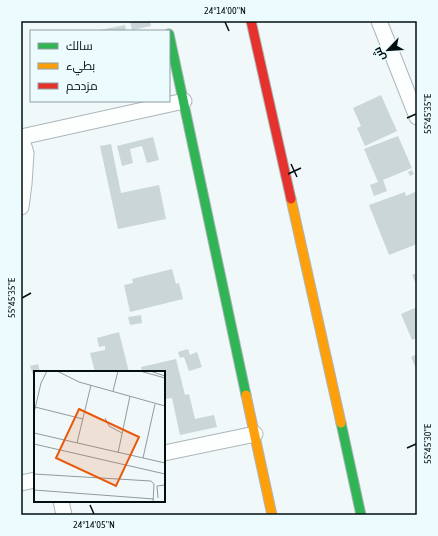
<svg xmlns="http://www.w3.org/2000/svg" width="438" height="536" font-family="'Asap Condensed',Cairo,sans-serif">
  <rect width="100%" height="100%" fill="#f0f8fa"/>
  <g fill="#cad6d8">
    <polygon points="130,21 150,21 151,26 132,30"/>
    <polygon points="125,25 126,31 101,31 100,30"/>
    <polygon points="381,95 397,131 365,146 357,128 361,126 353,108"/>
    <polygon points="398,136 412,168 383,180 387,191 374,196 370,185 378,182 364,149"/>
    <polygon points="153,137 159,160 147,163 142,146 130,149 133,163 122,166 117,146"/>
    <polygon points="111,144 121,193 159,185 166,219 118,229 100,146"/>
    <polygon points="412,170 414,174 410,176 408,172"/>
    <polygon points="417,191 417,244 389,255 369,205 405,192 406,196"/>
    <polygon points="172,269 176,284 179,283 183,299 130,312 124,285 133,283 132,279"/>
    <polygon points="417,273 417,286 412,275"/>
    <polygon points="417,307 417,338 412,340 401,314"/>
    <polygon points="141,315 142,323 130,325 128,317"/>
    <polygon points="119,332 129,372 95,372 90,353 105,350 105,346 99,347 97,338"/>
    <polygon points="188,349 190,355 197,352 202,367 189,371 184,357 180,358 178,352"/>
    <polygon points="417,354 417,371 411,357"/>
    <polygon points="176,359 185,395 189,394 195,419 214,415 217,427 180,435 172,398 164,399 164,372 142,372 141,367"/>
    <polygon points="38,364 40,372 35,372 35,377 34,378 30,366"/>
  </g>
  <g fill="none" stroke-linecap="round" stroke-linejoin="round">
    <g stroke="#acb7b9" stroke-width="17">
      <g id="street">
        <polyline points="379,21 417,117"/>
        <polyline points="21,137 184,101"/>
        <polyline points="21,207 24,184 26,153 21,137"/>
        <polyline points="164,453 255,434"/>
        <polyline points="21,483 35,480"/>
        <polyline points="61,501 64,515"/>
      </g>
    </g>
    <g stroke="#acb7b9" stroke-width="11">
      <g id="fast">
        <polyline points="169,34 246,395"/>
        <polyline points="341,423 361,515"/>
      </g>
    </g>
    <g stroke="#acb7b9" stroke-width="11">
      <g id="slow">
        <polyline points="291,199 341,423"/>
        <polyline points="246,395 272,515"/>
      </g>
    </g>
    <g stroke="#acb7b9" stroke-width="11">
      <polyline id="jam" points="251,21 291,199"/>
    </g>
    <use href="#street" stroke="#fdfefe" stroke-width="15"/>
    <use href="#fast" stroke="#30b455" stroke-width="9"/>
    <use href="#slow" stroke="#ff9f0a" stroke-width="9"/>
    <use href="#jam" stroke="#e5322d" stroke-width="9"/>
  </g>
  <path fill="none" stroke="#020f11" stroke-width="1.5" d="M225,22L229,31M407,118L416,114M291,164L297,177M288,174L301,168M22,298L31,293M407,448L416,444M90,505L94,514"/>
  <g transform="translate(34 371)">
    <rect width="131" height="131" fill="#f0f8fa"/>
    <path fill="none" stroke="#919b9d" stroke-width="1" d="M23,0L45,11L131,35M106,0L131,7M116,0L131,5M79,20L84,0M1,36L49,48M0,42L7,12L13,0M71,47L75,55L88,62M0,62L131,92M43,72L57,14M0,73L131,103M84,82L96,25M109,87L121,33M0,103L117,110L120,113L119,131M0,119L120,128M124,127L123,115L131,114"/>
    <path fill="#e8590c" fill-opacity="0.15" stroke="#e8590c" stroke-width="2" d="M45,38L105,66L82,115L22,87Z"/>
    <rect width="131" height="131" fill="none" stroke="#020f11" stroke-width="2"/>
  </g>
  <rect width="438" height="536" fill="none" stroke="#ecfcfe" stroke-width="44"/>
  <rect x="30" y="30" width="140" height="72" fill="#ecfcfe" stroke="#8e9d9f"/>
  <rect x="38" y="43" width="20" height="6" fill="#30b455" stroke="#8e9d9f"/>
  <text x="66" y="50" font-size="12" fill="#020f11">سالك</text>
  <rect x="38" y="63" width="20" height="6" fill="#ff9f0a" stroke="#8e9d9f"/>
  <text x="66" y="70" font-size="12" fill="#020f11">بطيء</text>
  <rect x="38" y="83" width="20" height="6" fill="#e5322d" stroke="#8e9d9f"/>
  <text x="66" y="90" font-size="12" fill="#020f11">مزدحم</text>
  <g transform="translate(388 50) rotate(245)" stroke="#ecfcfe" stroke-width="3" paint-order="stroke">
  <path d="M0-3L7 15L0 10L-7 15Z" fill="#020f11"/>
  <text y="-6" font-size="11" font-weight="bold" text-anchor="middle" fill="#020f11">ش</text>
  </g>
  <rect x="22" y="22" width="394" height="492" fill="none" stroke="#020f11" stroke-width="1.5"/>
  <g font-size="10" text-anchor="middle" fill="#020f11">
    <text x="225" y="14">24°14'00"N</text>
    <text transform="translate(427 114) rotate(-90)" y="4">55°45'35"E</text>
    <text transform="translate(11 298) rotate(-90)" y="4">55°45'35"E</text>
    <text transform="translate(427 444) rotate(-90)" y="4">55°45'30"E</text>
    <text x="94" y="528">24°14'05"N</text>
  </g>
</svg>
